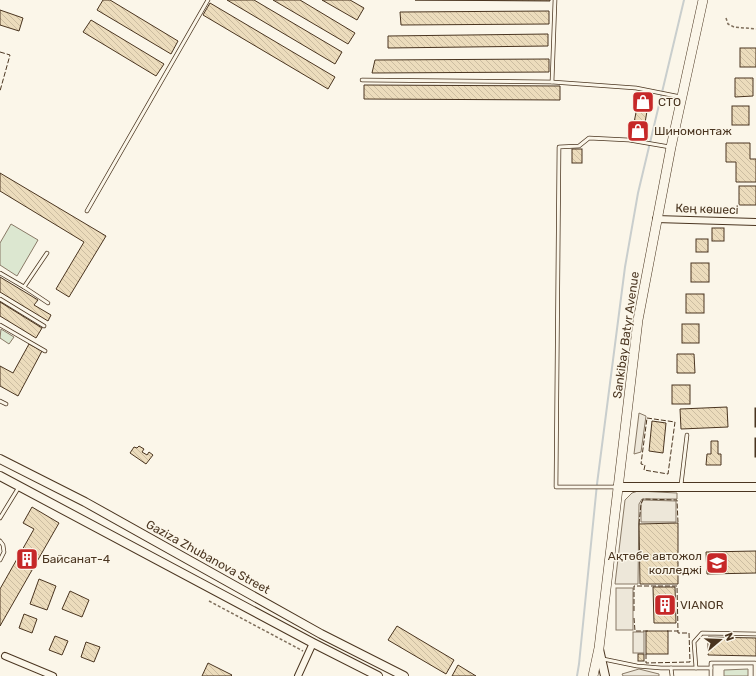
<svg xmlns="http://www.w3.org/2000/svg" width="756" height="676" font-family="Rubik,sans-serif">
  <defs>
    <pattern id="building-back-hatch" width="6" height="6" patternUnits="userSpaceOnUse"><rect width="6" height="6" fill="#ecdcbc"/><path d="M-1 5l2 2M0 0l6 6M5-1l2 2" fill="none" stroke="#ccbda1"/></pattern>
  </defs>
  <rect width="100%" height="100%" fill="#fbf6e9"/>
  <g fill="#dce7d0" stroke="#887966">
    <polygon points="11,224 38,240 17,276 0,265 0,243"/>
    <polygon points="1,329 14,337 9,344 0,338"/>
    <polygon points="748,669 748,676 724,676 724,670"/>
  </g>
  <g fill="#ede7d9" stroke="#887966">
    <polygon points="639,413 646,416 641,452 634,454"/>
    <polygon points="638,491 677,493 677,499 642,499 639,504 638,584 615,584 625,500 632,493"/>
    <polygon points="643,500 676,501 676,522 641,522 641,504"/>
    <rect x="616" y="588" width="17" height="42"/>
    <rect x="633" y="632" width="11" height="21"/>
    <polygon points="639,669 659,674 659,676 623,676 622,674"/>
  </g>
  <g fill="none" stroke-linecap="round" stroke-linejoin="round">
    <polyline stroke="#c9cecd" stroke-width="2" points="577,676 579,664 597,484 625,267 638,193 684,0"/>
  </g>
  <g fill="url(#building-back-hatch)" stroke="#4a3520">
    <polygon points="103,0 110,0 178,41 171,54 97,10"/>
    <polygon points="227,0 254,0 342,52 335,64"/>
    <polygon points="273,0 300,0 355,33 348,44"/>
    <polygon points="322,0 350,0 364,8 357,20"/>
    <polygon points="415,0 550,0 550,1"/>
    <polygon points="210,3 335,77 328,89 203,15"/>
    <polygon points="0,10 23,18 19,31 0,25"/>
    <polygon points="549,11 549,24 401,25 400,12"/>
    <polygon points="91,20 164,64 156,76 83,32"/>
    <polygon points="548,34 548,46 388,48 388,36"/>
    <rect x="740" y="48" width="16" height="19"/>
    <polygon points="549,59 549,72 372,73 375,60"/>
    <polygon points="735,78 753,78 753,96 735,97"/>
    <polygon points="364,85 560,86 560,100 364,99"/>
    <polygon points="639,97 649,99 643,135 632,133"/>
    <rect x="732" y="106" width="17" height="19"/>
    <polygon points="726,143 750,143 750,159 756,159 756,182 736,182 736,162 726,162"/>
    <rect x="572" y="149" width="10" height="14"/>
    <polygon points="0,173 106,236 69,297 56,289 84,242 0,191"/>
    <rect x="739" y="186" width="17" height="19"/>
    <rect x="712" y="228" width="12" height="13"/>
    <rect x="696" y="239" width="12" height="13"/>
    <rect x="691" y="263" width="18" height="19"/>
    <polygon points="0,277 38,300 34,305 51,315 48,321 0,292"/>
    <rect x="686" y="294" width="18" height="19"/>
    <polygon points="0,302 42,328 36,338 0,316"/>
    <rect x="682" y="324" width="17" height="19"/>
    <polygon points="29,344 42,351 18,396 0,386 0,366 13,373"/>
    <polygon points="677,354 694,354 695,373 677,373"/>
    <rect x="672" y="385" width="18" height="19"/>
    <polygon points="727,407 728,427 681,429 680,409"/>
    <rect x="755" y="408" width="1" height="19"/>
    <polygon points="652,421 666,423 663,453 649,451"/>
    <rect x="755" y="438" width="1" height="19"/>
    <polygon points="711,441 718,441 718,454 721,454 721,465 706,465 707,454 711,454"/>
    <polygon points="139,446 144,449 142,452 147,455 149,452 153,455 146,464 130,453 134,447 137,448"/>
    <polygon points="32,507 59,523 0,626 0,589 34,529 23,523"/>
    <polygon points="678,523 678,584 640,584 639,524"/>
    <polygon points="756,551 756,573 707,574 706,552"/>
    <polygon points="39,579 56,586 47,610 30,604"/>
    <polygon points="653,587 675,587 676,623 654,623"/>
    <polygon points="70,591 89,600 82,617 62,609"/>
    <polygon points="24,614 37,619 32,633 19,628"/>
    <polygon points="397,626 454,660 446,674 388,640"/>
    <rect x="646" y="631" width="22" height="23"/>
    <polygon points="55,636 68,641 62,655 49,650"/>
    <polygon points="708,637 756,638 756,656 708,655"/>
    <polygon points="86,642 100,647 94,662 81,657"/>
    <rect x="638" y="654" width="6" height="7"/>
    <polygon points="208,663 232,675 231,676 202,676"/>
    <polygon points="458,665 476,676 452,676"/>
  </g>
  <g fill="none" stroke-linecap="round" stroke-linejoin="round">
    <g stroke="#4a3520" stroke-width="4.5">
      <g id="service">
        <polyline points="362,80 552,82 636,88 681,97"/>
        <polyline points="552,82 555,0"/>
        <polyline points="87,211 208,0"/>
        <polyline points="0,273 24,287 47,253"/>
        <polyline points="24,287 48,303"/>
        <polyline points="0,299 44,326"/>
        <polyline points="0,325 45,351"/>
        <polyline points="0,401 6,404"/>
        <polyline points="681,485 687,435"/>
        <polyline points="616,487 556,487 559,147 579,146 589,138 629,140 670,147"/>
        <polyline points="0,518 19,487"/>
        <polyline points="0,541 3,545 4,552 0,560"/>
        <polyline points="603,659 637,666 661,668 711,668"/>
        <polyline points="671,668 672,676"/>
        <polyline points="696,668 694,642 702,633 756,634"/>
        <polyline points="711,676 711,663 755,663 755,676"/>
      </g>
    </g>
    <g stroke="#4a3520" stroke-width="8">
      <g id="minor">
        <polyline points="656,219 756,222"/>
        <polyline points="5,656 53,676"/>
        <polyline points="298,676 313,643"/>
      </g>
    </g>
    <g stroke="#4a3520" stroke-width="10">
      <g id="tertiary">
        <polyline points="0,459 85,502 321,634 404,676"/>
        <polyline points="0,476 313,643 378,676"/>
        <polyline points="618,487 756,487"/>
        <polyline points="599,649 605,676"/>
      </g>
    </g>
    <g stroke="#4a3520" stroke-width="10">
      <polyline id="secondary" points="593,676 599,648 638,320 671,147 703,0"/>
    </g>
    <g stroke="#7f6f5c" stroke-width="1.5" stroke-dasharray="3 2" stroke-linecap="butt">
      <polyline points="726,18 728,24 734,27 756,29"/>
      <polyline points="209,601 303,651"/>
    </g>
    <use href="#service" stroke="#fbf6e9" stroke-width="3"/>
    <use href="#minor" stroke="#fbf6e9" stroke-width="6"/>
    <use href="#tertiary" stroke="#fbf6e9" stroke-width="8"/>
    <use href="#secondary" stroke="#fbf6e9" stroke-width="9"/>
    <g stroke="#4a3520" stroke-width="1" stroke-dasharray="5 2" stroke-linecap="butt">
      <polyline points="0,52 10,55 0,91"/>
      <polygon points="647,418 675,422 668,474 644,470 645,465 641,464"/>
      <polyline points="639,524 641,504 643,499 677,500 678,523"/>
      <polyline points="634,611 634,586 677,586 678,631 666,631"/>
      <polyline points="634,618 635,631 648,631"/>
      <polyline points="646,654 646,663 690,662 689,633 678,633 678,631"/>
    </g>
  </g>
  <defs>
    <g id="shop-square" transform="scale(1.15)"><rect x="-9" y="-9" width="18" height="18" rx="4" fill="#c62828" stroke="#fbf6e9"/><path d="M-5-2.5h2.3a2.7 3.5 0 0 1 5.4 0H5L5.5 6h-11ZM-1.5-2.5h3a1.5 2.3 0 0 0-3 0Z" fill="#fff"/></g>
    <g id="building-square" transform="scale(1.15)"><rect x="-9" y="-9" width="18" height="18" rx="4" fill="#c62828" stroke="#fbf6e9"/><path d="M-4-6H4V6H1V3H-1V6H-4ZM-2.5-4.3h1.7v1.8h-1.7ZM.8-4.3h1.7v1.8H.8ZM-2.5-1h1.7V.8h-1.7ZM.8-1h1.7V.8H.8Z" fill="#fff"/></g>
    <g id="university-square" transform="scale(1.15)"><rect x="-9" y="-9" width="18" height="18" rx="4" fill="#c62828" stroke="#fbf6e9"/><path d="M0-5L7-2L0 1L-7-2ZM-4 1L0 2.5L4 1V4Q0 6-4 4Z" fill="#fff"/></g>
  </defs>
  <g fill-rule="evenodd">
    <use href="#shop-square" x="643" y="102"/>
    <use href="#shop-square" x="638" y="131"/>
    <use href="#building-square" x="27" y="559"/>
    <use href="#university-square" x="717" y="563"/>
    <use href="#building-square" x="665" y="605"/>
  </g>
  <g text-anchor="middle" dominant-baseline="central" stroke-width="3" stroke-linejoin="round" paint-order="stroke">
    <g font-size="12" fill="#4a3520" stroke="#fbf6e9" text-anchor="start">
      <text x="658" y="102">СТО</text>
      <text x="654" y="131">Шиномонтаж</text>
      <text x="702" y="556" text-anchor="end">Ақтөбе автожол<tspan x="702" dy="14">колледжі</tspan></text>
      <text x="42" y="559">Байсанат-4</text>
      <text x="680" y="605">VIANOR</text>
    </g>
    <g font-size="12" fill="#4a3520" stroke="#fbf6e9">
      <text transform="translate(707 209) rotate(2)">Кең көшесі</text>
      <text transform="translate(626 335) rotate(-82)">Sankibay Batyr Avenue</text>
      <text transform="translate(208 557) rotate(29)">Gaziza Zhubanova Street</text>
    </g>
  </g>
  <g transform="translate(720 640) rotate(71)" stroke="#fbf6e9" stroke-width="3" paint-order="stroke">
  <path d="M0-3L7 15L0 10L-7 15Z" fill="#4a3520"/>
  <text y="-6" font-size="11" font-weight="bold" text-anchor="middle" fill="#4a3520">N</text>
  </g>
</svg>
